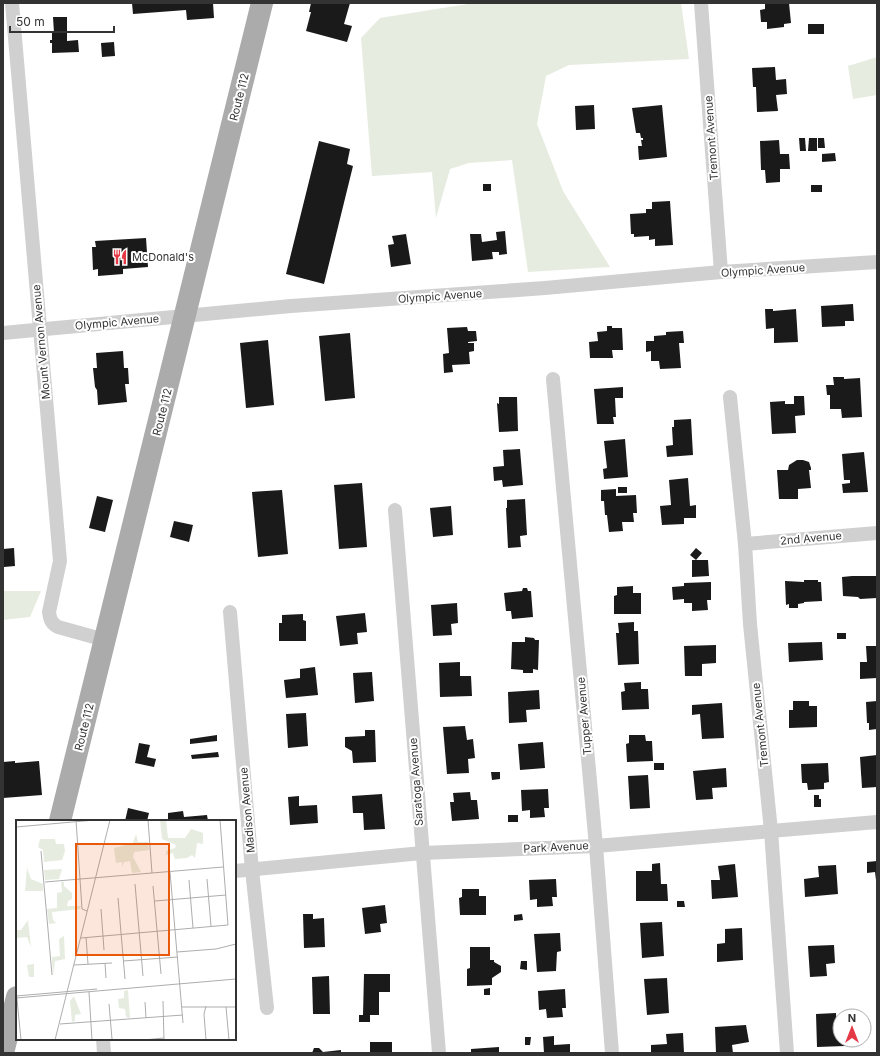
<svg xmlns="http://www.w3.org/2000/svg" width="880" height="1056" font-family="Inter,sans-serif">
  <rect width="100%" height="100%" fill="#fff"/>
  <g fill="#e6ecdf">
    <polygon points="474,3 681,3 689,59 569,65 546,76 537,124 563,191 610,267 528,272 512,160 469,163 450,169 436,218 432,172 372,176 361,38 380,18"/>
    <polygon points="877,57 877,95 853,99 848,66"/>
    <polygon points="3,591 41,591 30,617 3,620"/>
  </g>
  <g fill="#1a1a1a">
    <polygon points="132,3 213,3 214,18 187,20 186,10 133,14"/>
    <polygon points="311,3 350,3 344,24 352,26 347,42 306,31 311,12 309,12"/>
    <polygon points="765,3 789,3 791,23 784,24 784,27 767,29 767,22 761,22 760,10 765,9"/>
    <polygon points="53,17 67,17 67,41 78,40 79,52 52,53 52,43 50,43 50,40 52,40 52,33 54,33"/>
    <rect x="808" y="24" width="16" height="10"/>
    <polygon points="114,42 115,56 102,57 101,43"/>
    <polygon points="775,67 776,80 786,79 787,94 776,95 778,111 757,112 756,87 753,87 752,68"/>
    <polygon points="594,105 595,129 576,130 575,106"/>
    <polygon points="662,105 667,157 639,160 638,146 642,146 641,140 643,140 643,138 641,138 640,133 636,133 632,108"/>
    <polygon points="799,138 805,138 806,151 800,151"/>
    <polygon points="809,138 817,138 817,151 808,151"/>
    <polygon points="818,138 824,138 825,148 818,148"/>
    <polygon points="779,140 780,154 789,154 790,169 780,169 780,182 766,183 765,170 761,170 760,141"/>
    <polygon points="319,141 350,149 347,164 353,166 324,284 286,274"/>
    <polygon points="835,153 836,161 822,162 822,154"/>
    <rect x="483" y="184" width="8" height="7"/>
    <rect x="811" y="185" width="11" height="7"/>
    <polygon points="670,201 673,245 655,246 655,239 649,240 649,236 634,237 634,234 631,234 630,214 646,213 646,209 652,209 652,202"/>
    <polygon points="505,231 507,254 499,255 499,252 492,252 493,259 472,261 470,234 481,234 482,242 497,240 496,232"/>
    <polygon points="406,234 411,264 391,267 388,245 394,244 392,236"/>
    <polygon points="146,238 148,267 123,269 123,274 98,276 98,269 93,270 92,247 96,247 95,241"/>
    <polygon points="853,304 854,321 845,321 845,326 822,327 821,306"/>
    <polygon points="765,309 773,309 773,311 796,309 798,342 774,343 774,328 766,329"/>
    <polygon points="607,326 612,326 612,328 622,328 623,350 612,350 613,358 590,358 589,342 598,341 597,332 607,331"/>
    <polygon points="467,327 468,331 476,331 477,341 468,342 468,343 474,343 474,351 469,352 470,364 452,365 453,372 444,373 443,354 449,353 447,328"/>
    <polygon points="683,331 684,343 679,343 681,368 660,369 659,361 651,361 651,351 646,352 646,341 654,341 654,336 666,335 666,332"/>
    <polygon points="350,333 355,398 325,401 319,336"/>
    <polygon points="268,340 274,405 246,408 240,343"/>
    <polygon points="123,351 124,368 128,368 129,384 125,384 127,402 98,405 97,390 95,387 93,368 97,368 96,353"/>
    <polygon points="833,377 844,377 844,379 860,378 862,417 842,418 841,409 830,409 830,395 827,395 826,385 834,385"/>
    <polygon points="623,387 623,398 615,398 616,417 613,417 614,424 597,424 594,389"/>
    <polygon points="794,396 804,396 805,415 795,416 796,433 772,434 770,402 785,401 785,404 794,404"/>
    <polygon points="499,397 517,397 518,431 499,432 497,403 499,404"/>
    <polygon points="691,419 693,455 667,457 666,446 673,445 672,427 674,427 674,420"/>
    <polygon points="625,439 628,477 604,479 603,469 607,468 604,441"/>
    <polygon points="520,449 523,485 503,487 502,480 494,481 493,467 504,466 503,450"/>
    <polygon points="864,452 868,492 843,493 842,484 850,483 850,480 844,480 842,454"/>
    <polygon points="797,460 803,460 809,462 811,468 811,470 809,470 811,488 798,489 798,499 779,499 777,470 788,470 789,465"/>
    <polygon points="688,478 690,506 696,505 696,518 684,518 684,524 662,525 660,506 671,505 669,480"/>
    <polygon points="362,483 367,547 339,549 334,485"/>
    <rect x="618" y="487" width="9" height="6"/>
    <polygon points="616,489 616,496 636,495 637,513 633,513 634,522 622,522 623,531 609,532 607,515 605,515 604,501 601,501 601,490"/>
    <polygon points="282,490 288,554 258,557 252,492"/>
    <polygon points="97,496 113,500 105,532 89,528"/>
    <polygon points="525,499 527,535 520,536 521,547 508,548 506,508 507,508 507,500"/>
    <polygon points="451,506 453,535 433,537 430,508"/>
    <polygon points="174,521 193,525 189,542 170,537"/>
    <polygon points="14,548 15,566 4,567 3,549"/>
    <polygon points="696,548 702,553 696,560 690,555"/>
    <polygon points="692,560 708,560 709,576 692,577"/>
    <polygon points="852,576 877,576 877,598 860,599 858,597 843,596 842,577"/>
    <polygon points="804,580 818,580 818,582 821,582 822,601 804,602 804,603 798,604 798,608 789,608 789,604 786,605 785,581 804,582"/>
    <polygon points="711,582 711,600 707,600 708,610 692,611 692,603 684,603 684,599 673,600 672,587 684,586 684,583"/>
    <polygon points="633,586 633,593 641,593 641,614 614,614 614,596 617,595 617,587"/>
    <polygon points="523,588 527,588 528,591 531,591 533,617 512,619 511,611 506,611 504,593 522,591"/>
    <polygon points="457,603 458,623 451,624 452,635 433,636 431,605"/>
    <polygon points="365,613 367,632 357,633 358,644 340,646 336,616"/>
    <polygon points="303,614 303,620 306,621 306,641 279,641 279,623 282,623 282,615"/>
    <polygon points="634,622 634,631 638,631 639,664 618,665 616,633 619,633 618,623"/>
    <rect x="837" y="633" width="9" height="6"/>
    <polygon points="525,637 534,638 535,640 539,640 538,670 533,669 533,673 523,673 523,670 511,669 512,642 525,642"/>
    <polygon points="822,642 823,660 789,662 788,643"/>
    <polygon points="716,645 716,663 702,664 702,676 685,676 684,646"/>
    <polygon points="866,646 877,646 877,678 860,679 860,662 867,662"/>
    <polygon points="460,662 460,676 471,676 472,696 440,697 439,663"/>
    <polygon points="315,667 318,695 286,698 284,680 300,678 300,669"/>
    <polygon points="372,672 374,701 355,703 353,673"/>
    <polygon points="641,682 641,689 648,689 649,709 622,710 621,692 625,691 624,683"/>
    <polygon points="539,690 540,709 526,710 527,722 509,723 508,692"/>
    <polygon points="793,701 809,701 809,706 817,706 817,727 789,728 789,710 793,710"/>
    <polygon points="877,701 877,729 869,730 869,723 867,723 866,702"/>
    <polygon points="722,703 724,738 702,739 700,714 692,715 692,705"/>
    <polygon points="306,713 308,746 288,748 286,714"/>
    <polygon points="465,726 467,740 473,739 475,758 468,759 469,773 447,774 443,727"/>
    <polygon points="365,730 375,730 376,762 353,763 352,751 345,747 345,737 365,736"/>
    <polygon points="217,735 217,741 190,744 190,739"/>
    <polygon points="629,735 645,735 646,741 652,741 653,761 627,762 626,744 629,743"/>
    <polygon points="543,742 545,768 520,770 518,744"/>
    <polygon points="139,743 150,745 147,757 156,759 154,767 135,763"/>
    <polygon points="218,752 219,757 192,759 191,755"/>
    <polygon points="877,755 877,787 862,788 860,757"/>
    <polygon points="15,761 15,763 39,761 42,795 3,798 3,762"/>
    <rect x="654" y="763" width="10" height="7"/>
    <polygon points="828,763 829,782 824,783 824,789 808,790 807,783 802,783 801,764"/>
    <polygon points="726,768 727,787 712,788 713,799 696,800 693,771"/>
    <polygon points="491,772 500,772 500,779 492,780"/>
    <polygon points="648,775 650,808 630,809 628,776"/>
    <polygon points="548,789 549,808 544,808 545,817 530,818 530,810 522,811 521,790"/>
    <polygon points="470,792 471,800 477,800 479,819 452,821 450,802 454,802 453,793"/>
    <polygon points="382,794 385,829 364,830 363,813 353,813 352,796"/>
    <polygon points="814,795 819,795 819,799 821,799 821,807 814,807"/>
    <polygon points="299,796 299,806 317,805 318,823 290,825 288,797"/>
    <polygon points="128,808 149,813 147,821 125,821"/>
    <polygon points="183,811 184,817 207,815 208,821 168,821 168,813"/>
    <rect x="508" y="815" width="10" height="7"/>
    <polygon points="877,861 877,880 876,880 875,872 867,873 867,862"/>
    <polygon points="660,863 661,884 667,884 668,901 636,901 636,871 652,871 652,864"/>
    <polygon points="735,864 738,897 712,899 711,880 720,880 718,866"/>
    <polygon points="836,865 838,894 805,897 804,879 819,877 818,866"/>
    <polygon points="556,879 557,897 552,897 553,906 537,907 537,899 530,900 529,880"/>
    <polygon points="462,889 479,889 479,896 486,896 486,915 460,915 459,898 462,897"/>
    <polygon points="677,901 684,901 685,907 677,907"/>
    <polygon points="385,905 387,923 380,924 381,932 365,934 362,908"/>
    <polygon points="303,914 313,914 313,919 324,918 325,947 304,948"/>
    <polygon points="522,914 523,920 514,921 514,915"/>
    <polygon points="662,922 664,956 642,958 640,923"/>
    <polygon points="742,928 743,960 717,962 717,944 725,943 725,929"/>
    <polygon points="560,933 561,951 557,952 556,971 537,972 534,934"/>
    <polygon points="834,945 835,963 826,964 827,976 810,977 808,946"/>
    <polygon points="470,947 490,947 490,960 494,960 494,962 501,966 501,972 492,978 492,985 467,986 467,969 470,968"/>
    <polygon points="521,961 527,961 527,970 520,969"/>
    <polygon points="364,974 390,974 390,992 379,992 379,1015 370,1015 370,1022 359,1022 359,1015 363,1015"/>
    <polygon points="329,976 330,1014 313,1014 312,977"/>
    <polygon points="667,978 669,1013 647,1015 644,979"/>
    <polygon points="490,988 490,995 484,995 484,989"/>
    <polygon points="565,989 566,1008 562,1008 563,1017 547,1018 546,1009 539,1010 538,991"/>
    <polygon points="836,1013 837,1035 840,1034 840,1040 844,1040 845,1046 817,1047 816,1014"/>
    <polygon points="864,1022 869,1022 868,1032 864,1032"/>
    <polygon points="746,1025 749,1042 732,1045 733,1053 716,1053 715,1027"/>
    <polygon points="683,1033 684,1053 651,1053 651,1045 667,1044 666,1034"/>
    <polygon points="554,1036 554,1045 570,1044 570,1053 544,1053 543,1037"/>
    <polygon points="525,1037 531,1037 530,1045 525,1045"/>
    <rect x="370" y="1042" width="22" height="11"/>
    <polygon points="499,1047 499,1053 471,1053 471,1049"/>
    <polygon points="314,1048 319,1048 323,1052 341,1050 341,1053 312,1053"/>
  </g>
  <g fill="none" stroke-linecap="round" stroke-linejoin="round">
    <g stroke="#d0d0d0" stroke-width="14">
      <path d="M12,3L60,561L49,612C50,619 51,623 58,627L105,640"/>
      <polyline points="701,3 721,272"/>
      <polyline points="3,333 291,306 545,288 721,272 877,262"/>
      <polyline points="553,379 596,846 612,1053"/>
      <polyline points="730,397 745,544 750,624 771,831 787,1053"/>
      <polyline points="395,510 439,1053"/>
      <polyline points="745,544 877,533"/>
      <polyline points="230,612 252,870 267,1008"/>
      <polyline points="235,871 422,853 596,846 877,822"/>
      <polyline points="103,1039 104,1053"/>
    </g>
    <g stroke="#ababab" stroke-width="22">
      <polyline points="60,821 262,3"/>
      <polyline points="3,1053 17,997"/>
    </g>
  </g>
  <defs>
    <g id="restaurant-bare" transform="scale(1.2)"><path d="M-5-6h1v4h1v-4h1v4h1v-4h1v5L-1.5 .5V6h-2V.5L-5-1ZM5-6V6H3V1.5H1.5Q1.5-4 5-6Z" fill="#e63946" stroke="#fff" stroke-width="2.5" paint-order="stroke"/></g>
  </defs>
  <g fill-rule="evenodd">
    <use href="#restaurant-bare" x="120" y="257"/>
  </g>
  <g text-anchor="middle" dominant-baseline="central" stroke-width="4" stroke-linejoin="round" paint-order="stroke">
    <g font-size="11" fill="#333" stroke="#fff">
      <text transform="translate(239 97) rotate(-76)">Route 112</text>
      <text transform="translate(711 138) rotate(-94)">Tremont Avenue</text>
      <text transform="translate(763 270) rotate(-4)">Olympic Avenue</text>
      <text transform="translate(440 296) rotate(-4)">Olympic Avenue</text>
      <text transform="translate(117 322) rotate(-5)">Olympic Avenue</text>
      <text transform="translate(41 342) rotate(-95)">Mount Vernon Avenue</text>
      <text transform="translate(162 412) rotate(-76)">Route 112</text>
      <text transform="translate(811 538) rotate(-5)">2nd Avenue</text>
      <text transform="translate(584 716) rotate(-95)">Tupper Avenue</text>
      <text transform="translate(760 725) rotate(-96)">Tremont Avenue</text>
      <text transform="translate(84 727) rotate(-76)">Route 112</text>
      <text transform="translate(416 782) rotate(-94)">Saratoga Avenue</text>
      <text transform="translate(247 810) rotate(-95)">Madison Avenue</text>
      <text transform="translate(556 847) rotate(-3)">Park Avenue</text>
    </g>
    <g font-size="11" fill="#333" stroke="#fff" text-anchor="start">
      <text x="132" y="257">McDonald's</text>
    </g>
  </g>
  <g transform="translate(16 820)">
    <rect width="220" height="220" fill="#fff"/>
    <path d="M144,0H150L152,18H169L175,9L187,13V24L181,23L179,38L176,35L171,38L159,39L157,33L150,35V31L159,28L160,25L146,19ZM120,14L122,22H132L133,30L118,32L117,37L125,52L116,53L114,41L108,42L106,47V42L100,43L98,28L117,23ZM24,19H39L40,24H48L49,31L46,40L28,42L27,30L22,27ZM11,48L15,59L27,64V71H9ZM46,49L43,59L29,60L28,50ZM45,62H48V66L56,73V79L52,81L51,86H65L64,89L36,92L37,100L40,103L33,104L31,89L41,88V73L46,72ZM12,100L15,127L11,117L0,118V110H5ZM48,116L49,139L39,141L37,156L36,137L44,136L43,119ZM18,144V157H13L11,145ZM112,170L114,198L110,197L109,189L103,188L102,179L108,178V171ZM58,176L65,194L59,195V201L56,202L54,181Z" fill="#e6ecdf"/>
    <path fill="none" stroke="#adadad" stroke-width="1" d="M60,0L66,89L71,91M132,0L136,53M0,7L79,0M25,31L36,155M154,52L167,203M191,59L195,106M173,60L177,108M29,62L207,47M119,64L127,156M137,66L145,154M102,78L109,159M139,81L210,75M85,89L88,130M70,117L72,144M65,118L212,105L204,0M161,132L200,129L220,124M107,141L162,137M89,143L90,158M58,145L96,143M0,169L5,220M73,172L76,220M0,176L81,169M0,178L220,159M147,181L148,220M129,182L130,198M93,184L96,219M190,186L188,194L190,220M166,187H220M210,187L213,220M44,204L167,195M39,220L94,0M128,220L148,218"/>
    <path fill="#e8590c" fill-opacity="0.15" stroke="#e8590c" stroke-width="2" d="M60,24H153V135H60Z"/>
    <rect width="220" height="220" fill="none" stroke="#333" stroke-width="2"/>
  </g>
  <rect width="880" height="1056" fill="none" stroke="#333333" stroke-width="8"/>
  <g transform="translate(852 1028)"><circle r="19" fill="#ffffff" stroke="#adadad"/>
  <path d="M0-3L7 15L0 10L-7 15Z" fill="#e63946"/>
  <text y="-6" font-size="11" font-weight="bold" text-anchor="middle" fill="#333333">N</text>
  </g>
  <path d="M10 26v6h104v-6" fill="none" stroke="#333333" stroke-width="2"/>
  <text x="16" y="26" font-size="12" fill="#333333" stroke="#ffffff" stroke-width="3" paint-order="stroke">50 m</text>
</svg>
